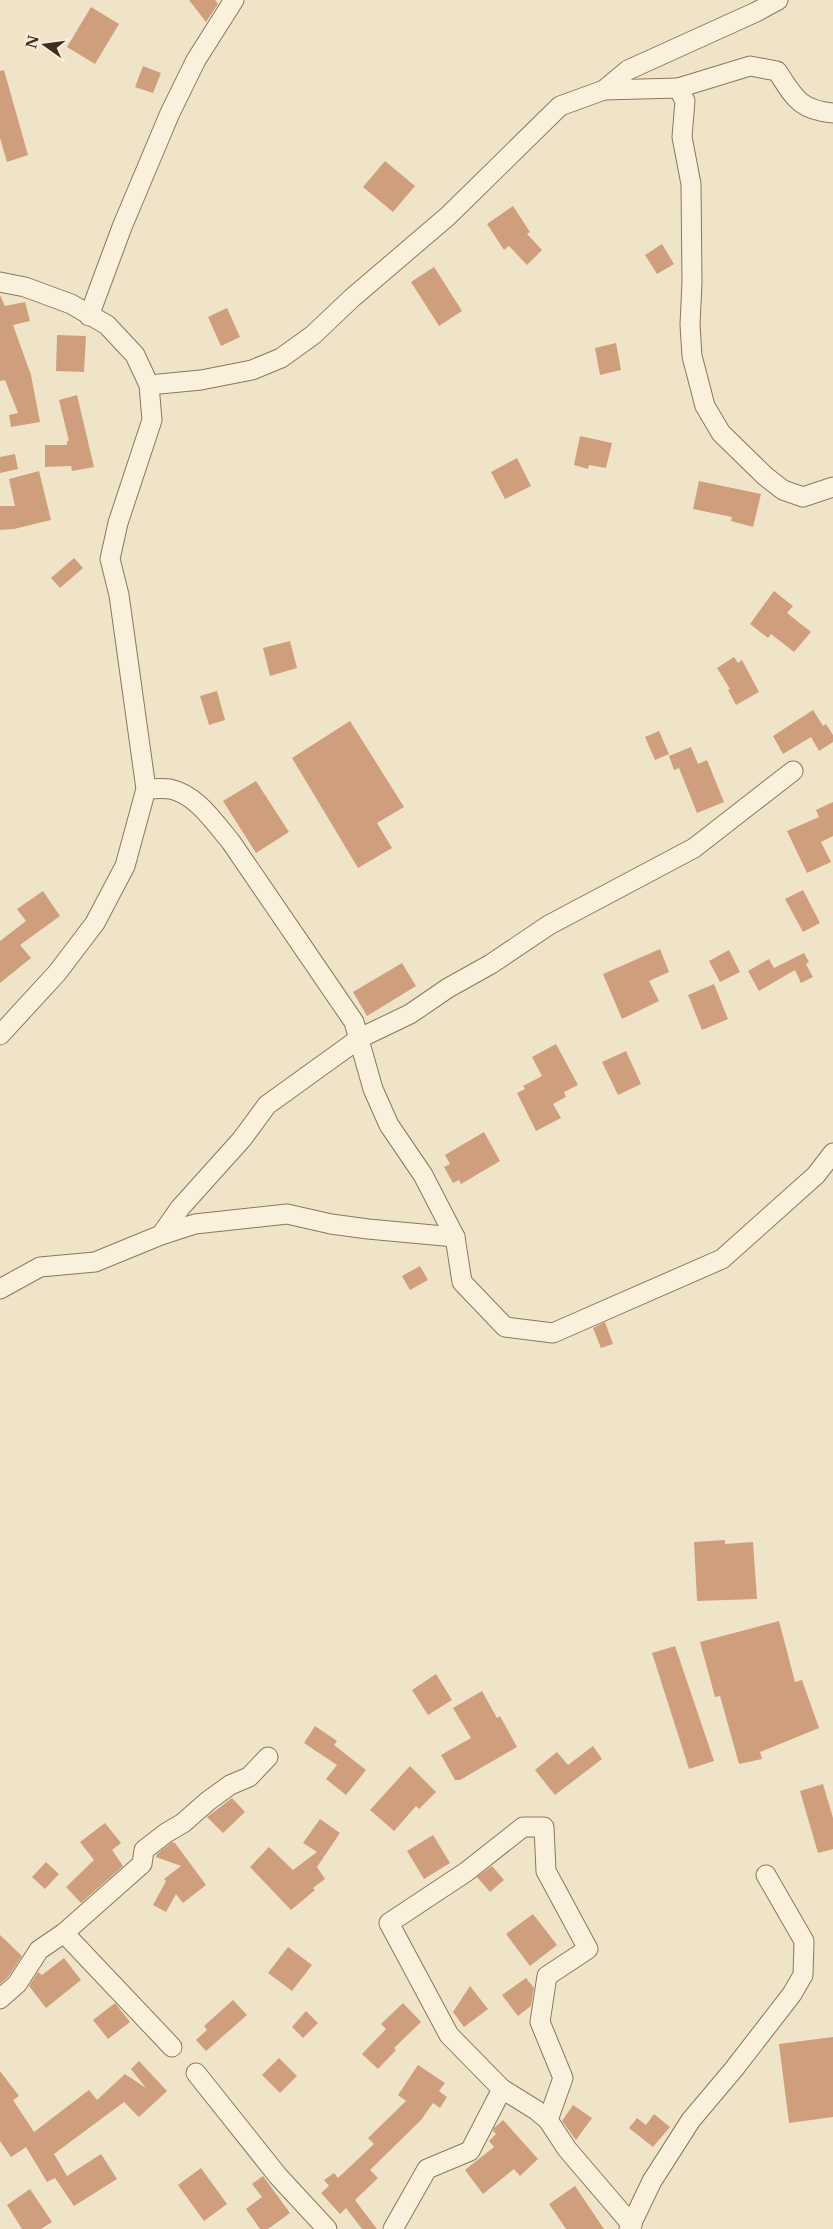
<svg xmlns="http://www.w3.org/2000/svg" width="833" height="2229" font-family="'Libre Baskerville',serif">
  <rect width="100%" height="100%" fill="#f0e4c8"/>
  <g fill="#cf9f7d">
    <polygon points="189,0 215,0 218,4 206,22"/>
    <polygon points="91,7 119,24 95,64 67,47"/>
    <polygon points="143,66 161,73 153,93 135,87"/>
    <polygon points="4,70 28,155 7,162 0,138 0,71"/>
    <polygon points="385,161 415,186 393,212 363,187"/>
    <polygon points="513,206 530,232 527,234 542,250 527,265 509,246 504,250 487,224"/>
    <polygon points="662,244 674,264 657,274 645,255"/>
    <polygon points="434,267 462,311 439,326 411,282"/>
    <polygon points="0,295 5,306 25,302 30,321 13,325 31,375 40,422 11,427 9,415 18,413 5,380 0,381"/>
    <polygon points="227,308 240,337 221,346 208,317"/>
    <polygon points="57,335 86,336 84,372 56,371"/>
    <polygon points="616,343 621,370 600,375 595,348"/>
    <polygon points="77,395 94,467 72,471 71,466 45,467 45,445 67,445 67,441 69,441 59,400"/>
    <polygon points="580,436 612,443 606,468 589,465 588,469 574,465"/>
    <polygon points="15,454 18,469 0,473 0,457"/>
    <polygon points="517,458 531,486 505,499 491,472"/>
    <polygon points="39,471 51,520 14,529 0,530 0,506 15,506 9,479"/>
    <polygon points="699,481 761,494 753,527 731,521 732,517 693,509"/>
    <polygon points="74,558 83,568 60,588 51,578"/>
    <polygon points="774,591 793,606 787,613 811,632 794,652 771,634 768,638 750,624"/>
    <polygon points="290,641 297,668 270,676 263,648"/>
    <polygon points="734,657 738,663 742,660 759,692 736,705 728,690 730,689 717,668"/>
    <polygon points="217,691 225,720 209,725 200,696"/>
    <polygon points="813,710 823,726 826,724 833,735 833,742 819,751 811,737 783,754 773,736"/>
    <polygon points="350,721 404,807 377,823 392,848 358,868 292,758"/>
    <polygon points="659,731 669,754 655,760 645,737"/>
    <polygon points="691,747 698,764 707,760 724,802 697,813 679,768 674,770 669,756"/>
    <polygon points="256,781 289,832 256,853 223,801"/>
    <polygon points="833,802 833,836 821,842 831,862 807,873 787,831 819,817 816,810"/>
    <polygon points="803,890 820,923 803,932 785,899"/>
    <polygon points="43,891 60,916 20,945 31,958 0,983 0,941 26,921 17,909"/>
    <polygon points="660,949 669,972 649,981 659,1001 622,1019 603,974"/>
    <polygon points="729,950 740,972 720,982 709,961"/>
    <polygon points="804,953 809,962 806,964 813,977 801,983 795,970 759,991 748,971 769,959 774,968"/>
    <polygon points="402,963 416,986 367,1016 353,992"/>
    <polygon points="714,984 728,1019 702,1030 688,995"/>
    <polygon points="556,1044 578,1085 564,1092 566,1097 553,1104 561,1118 536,1131 517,1093 525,1089 523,1086 542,1076 532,1057"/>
    <polygon points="626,1051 641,1084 618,1095 602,1062"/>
    <polygon points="484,1132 500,1161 461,1184 459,1180 453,1183 444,1167 450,1164 445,1155"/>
    <polygon points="420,1266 428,1280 410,1290 402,1276"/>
    <polygon points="605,1322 613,1344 601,1348 593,1328"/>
    <polygon points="725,1540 725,1544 753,1542 757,1599 697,1601 694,1542"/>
    <polygon points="779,1621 795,1682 802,1680 819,1728 760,1752 762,1759 739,1764 720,1696 715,1697 700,1642"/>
    <polygon points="675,1646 714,1761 689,1769 652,1653"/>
    <polygon points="436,1674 452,1700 428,1715 412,1690"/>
    <polygon points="482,1691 497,1718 500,1716 517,1747 460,1780 455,1780 441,1755 471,1738 453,1708"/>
    <polygon points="315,1726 337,1741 334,1745 366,1770 346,1795 326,1779 337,1765 304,1743"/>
    <polygon points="593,1746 602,1759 555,1795 535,1770 557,1752 568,1765"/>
    <polygon points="410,1766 436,1792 419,1809 416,1806 394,1831 370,1810"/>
    <polygon points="823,1784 833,1818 833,1849 818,1853 800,1791"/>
    <polygon points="232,1798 245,1812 223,1833 207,1817"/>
    <polygon points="320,1819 340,1833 317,1867 325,1879 313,1888 315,1890 291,1910 250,1867 269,1847 293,1870 317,1852 303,1843"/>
    <polygon points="105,1823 121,1843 112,1850 123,1866 81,1903 66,1887 94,1860 80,1842"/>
    <polygon points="433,1835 450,1863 424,1879 407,1851"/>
    <polygon points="172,1842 175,1843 206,1885 183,1903 176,1894 166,1912 153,1905 166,1881 164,1879 181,1866 156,1857 157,1854"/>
    <polygon points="46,1862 59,1874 45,1889 32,1877"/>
    <polygon points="492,1866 504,1880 490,1892 477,1877"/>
    <polygon points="533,1914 557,1945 530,1966 506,1934"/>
    <polygon points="0,1935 22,1956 8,1977 0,1984"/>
    <polygon points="288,1947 312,1965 292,1991 268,1973"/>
    <polygon points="64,1958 81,1980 46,2008 29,1986 38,1972 42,1975"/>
    <polygon points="526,1978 534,1988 531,2006 518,2016 502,1995"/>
    <polygon points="470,1986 488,2009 464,2027 453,2012"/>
    <polygon points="233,2000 247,2015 206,2051 196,2040 207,2030 204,2026"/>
    <polygon points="115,2003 130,2022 108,2039 93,2020"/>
    <polygon points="403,2003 421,2022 394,2048 396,2050 378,2069 362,2054 386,2029 381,2024"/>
    <polygon points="306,2011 318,2023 303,2038 292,2027"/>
    <polygon points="833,2037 833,2117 789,2123 779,2044"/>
    <polygon points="279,2058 297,2076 280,2093 262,2075"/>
    <polygon points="139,2061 167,2091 139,2117 124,2102 54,2154 67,2176 101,2154 117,2179 74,2206 55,2178 47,2182 26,2147 11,2157 0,2141 0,2071 19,2096 13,2100 34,2132 89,2090 97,2100 125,2074 146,2088 131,2069"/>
    <polygon points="418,2065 445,2083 439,2091 447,2097 440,2108 433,2103 421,2120 370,2170 378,2178 355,2200 377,2229 362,2229 346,2208 340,2214 321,2193 329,2186 324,2180 334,2173 338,2178 374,2144 368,2138 406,2101 398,2095"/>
    <polygon points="573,2105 592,2118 576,2140 562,2121"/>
    <polygon points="654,2114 670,2127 653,2147 629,2128 637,2118 646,2125"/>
    <polygon points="503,2120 538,2159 520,2176 514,2169 483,2194 465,2170 494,2147 489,2141 496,2134 493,2131 494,2128"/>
    <polygon points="201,2168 227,2204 204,2221 178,2185"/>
    <polygon points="263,2176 290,2213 268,2229 260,2229 246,2209 262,2197 252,2184"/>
    <polygon points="575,2186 604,2229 566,2229 549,2204"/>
    <polygon points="30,2189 52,2222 41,2229 22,2229 7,2205"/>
  </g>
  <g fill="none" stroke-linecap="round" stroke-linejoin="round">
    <g stroke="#8d765c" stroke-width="21">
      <g id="street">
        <path d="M678,88L750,66L777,71C794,97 799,110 833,113"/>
        <polyline points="604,90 678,88 685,101 682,137 691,184 692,282 690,325 692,356 705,406 721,433 765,476 783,490 803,497 833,487"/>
        <polyline points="0,282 25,287 71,304 107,325 135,355 149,385 152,420 118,523 110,559 119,595 146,789 125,866 95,923 57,973 0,1035"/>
        <polyline points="89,316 122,227 170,113 196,60 234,0"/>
        <polyline points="149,385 201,380 252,370 281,358 313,335 352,298 448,216 560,106 604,90 628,70 756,12 778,0"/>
        <path d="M146,789C154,789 162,788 170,789C196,794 215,823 231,842L354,1022L373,1089L389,1125L423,1175L455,1237L462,1282L505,1327L553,1333L722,1259L816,1175L833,1153"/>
        <polyline points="161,1235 195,1224 287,1214 331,1224 368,1229 455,1237"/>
        <polyline points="0,1289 40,1267 95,1262 161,1235 180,1208 242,1139 267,1105 360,1038 410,1014 448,988 491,964 549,925 694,848 793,771"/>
        <polyline points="0,1999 17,1984 39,1950 64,1933"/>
        <polyline points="172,2047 64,1933 142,1864 144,1850 166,1833 183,1823 208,1801 230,1785 249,1777 268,1757"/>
        <polyline points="196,2073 278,2176 327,2229"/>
        <polyline points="502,2089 536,2110 548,2120 567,2149 632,2225"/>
        <polyline points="393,2229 427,2169 470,2151 502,2089 449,2035 389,1923 466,1872 523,1827 544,1827 546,1871 588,1949 547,1976 540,2022 563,2078 548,2120"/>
        <polyline points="629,2229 652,2181 691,2120 734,2069 792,1994 803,1975 804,1941 766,1875"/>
      </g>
    </g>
    <use href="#street" stroke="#faf1dc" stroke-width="19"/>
  </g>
  <g transform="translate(45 45) rotate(284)" stroke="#f7eed8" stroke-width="4" paint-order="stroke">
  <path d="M0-4L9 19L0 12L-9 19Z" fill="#3d2e20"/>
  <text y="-8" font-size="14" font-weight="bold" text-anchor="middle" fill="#3d2e20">N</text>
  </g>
</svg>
